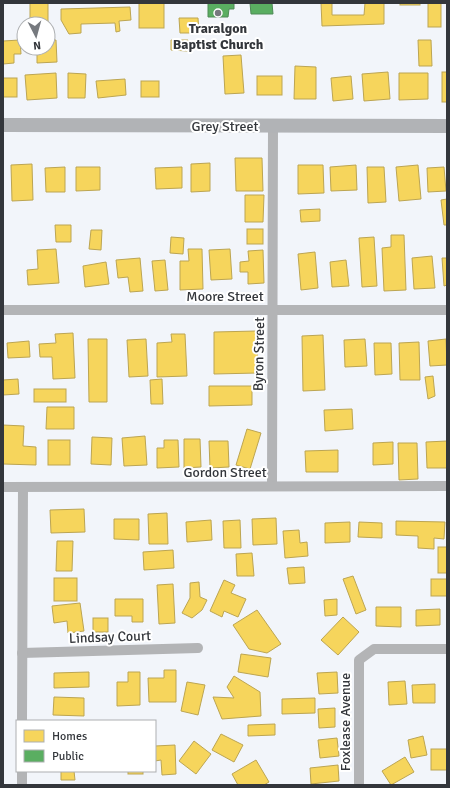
<svg xmlns="http://www.w3.org/2000/svg" width="450" height="788" font-family="Signika,sans-serif">
  <rect width="100%" height="100%" fill="#f2f5fa"/>
  <g fill="#f6d55c" stroke="#bca552">
    <rect x="30" y="3" width="18" height="21"/>
    <rect x="139" y="3" width="25" height="25"/>
    <polygon points="321,3 332,3 332,15 364,15 365,3 384,3 384,24 322,26"/>
    <rect x="400" y="3" width="20" height="2"/>
    <rect x="428" y="3" width="13" height="24"/>
    <polygon points="130,7 131,20 119,21 120,31 116,32 115,23 81,24 81,33 69,34 61,20 61,9"/>
    <polygon points="179,18 198,18 199,33 180,33"/>
    <polygon points="20,40 21,54 14,54 14,63 3,64 3,41"/>
    <polygon points="48,40 56,40 57,62 37,63 37,52 26,52 26,48 48,48"/>
    <polygon points="171,40 188,40 188,51 171,50"/>
    <polygon points="418,40 431,40 432,66 419,66"/>
    <polygon points="241,55 244,93 225,94 223,56"/>
    <polygon points="295,66 316,67 316,99 294,99"/>
    <polygon points="388,72 390,99 364,101 362,74"/>
    <rect x="442" y="72" width="5" height="30"/>
    <polygon points="56,73 57,98 27,100 25,75"/>
    <polygon points="68,73 86,74 85,98 68,98"/>
    <polygon points="399,73 428,73 428,99 399,100"/>
    <rect x="257" y="76" width="25" height="19"/>
    <polygon points="351,76 353,99 333,101 331,78"/>
    <rect x="3" y="78" width="14" height="19"/>
    <polygon points="125,79 126,95 98,98 96,81"/>
    <rect x="141" y="81" width="18" height="16"/>
    <polygon points="235,158 262,158 263,191 236,191"/>
    <polygon points="210,163 210,191 191,192 191,164"/>
    <polygon points="32,164 33,200 12,201 11,165"/>
    <polygon points="298,165 323,165 324,193 298,194"/>
    <polygon points="356,165 357,190 331,191 330,167"/>
    <polygon points="418,165 421,199 399,201 396,167"/>
    <polygon points="65,167 65,192 46,192 45,168"/>
    <polygon points="76,167 100,167 100,190 76,191"/>
    <polygon points="182,167 182,188 156,189 155,168"/>
    <polygon points="367,167 384,167 386,202 368,203"/>
    <polygon points="444,167 446,191 428,192 427,168"/>
    <polygon points="245,195 264,195 263,222 245,222"/>
    <polygon points="447,199 447,225 444,225 441,200"/>
    <polygon points="320,209 320,221 301,222 300,210"/>
    <polygon points="55,225 71,225 71,242 56,242"/>
    <rect x="247" y="229" width="16" height="15"/>
    <polygon points="91,230 102,230 101,250 89,249"/>
    <polygon points="391,235 404,235 406,290 384,291 382,248 391,247"/>
    <polygon points="171,237 184,238 183,254 170,253"/>
    <polygon points="374,237 377,286 362,287 359,238"/>
    <polygon points="56,249 59,283 28,285 27,270 38,269 37,250"/>
    <polygon points="188,249 202,249 203,289 180,290 180,261 189,261"/>
    <polygon points="230,249 232,279 211,280 209,250"/>
    <polygon points="263,250 264,283 248,284 248,272 240,272 240,262 249,261 248,251"/>
    <polygon points="315,252 318,288 301,290 298,254"/>
    <polygon points="432,256 435,288 414,289 412,258"/>
    <polygon points="140,258 143,291 130,292 128,277 118,278 116,260"/>
    <polygon points="442,258 447,258 447,285 444,286"/>
    <polygon points="165,260 168,290 155,291 152,261"/>
    <polygon points="346,260 349,286 332,287 330,262"/>
    <polygon points="106,262 109,284 85,287 83,266"/>
    <polygon points="257,331 258,373 214,374 214,332"/>
    <polygon points="73,333 75,378 53,379 52,357 40,357 39,344 56,343 55,334"/>
    <polygon points="171,334 185,334 187,376 157,377 157,343 172,342"/>
    <polygon points="323,335 325,390 303,391 302,336"/>
    <polygon points="88,339 107,339 107,402 89,402"/>
    <polygon points="146,339 148,376 129,377 127,340"/>
    <polygon points="365,339 367,366 345,367 344,340"/>
    <polygon points="446,339 447,365 430,366 428,341"/>
    <polygon points="29,341 30,357 8,358 7,343"/>
    <polygon points="419,342 420,380 400,380 399,343"/>
    <polygon points="374,343 391,343 392,374 375,375"/>
    <polygon points="433,376 435,396 428,399 425,377"/>
    <polygon points="18,379 19,394 3,395 3,380"/>
    <polygon points="162,379 163,404 151,404 150,380"/>
    <polygon points="209,386 252,386 252,405 209,406"/>
    <rect x="34" y="389" width="32" height="13"/>
    <polygon points="47,407 74,407 74,429 46,429"/>
    <polygon points="352,409 353,429 325,431 324,410"/>
    <polygon points="3,425 24,426 23,446 36,447 36,465 3,464"/>
    <polygon points="247,429 261,433 250,469 236,465"/>
    <polygon points="145,436 147,465 124,466 122,438"/>
    <polygon points="92,437 112,438 111,465 91,464"/>
    <polygon points="184,439 200,439 201,467 184,468"/>
    <rect x="48" y="440" width="22" height="25"/>
    <polygon points="164,440 178,440 179,467 157,468 157,448 164,448"/>
    <polygon points="209,441 228,441 229,467 210,468"/>
    <polygon points="447,441 447,468 427,468 426,442"/>
    <polygon points="393,442 393,464 373,465 373,443"/>
    <polygon points="398,443 417,443 418,479 399,480"/>
    <polygon points="338,450 338,472 306,472 305,451"/>
    <polygon points="84,509 85,532 51,533 50,510"/>
    <polygon points="167,513 168,544 149,544 148,514"/>
    <polygon points="276,518 277,544 253,545 252,519"/>
    <polygon points="114,519 139,519 139,540 114,539"/>
    <polygon points="211,520 212,540 187,542 186,522"/>
    <polygon points="240,520 241,548 224,548 223,521"/>
    <polygon points="396,521 445,522 444,539 434,538 434,549 418,548 418,536 396,535"/>
    <polygon points="350,522 350,542 325,543 325,523"/>
    <polygon points="359,522 382,523 382,538 358,537"/>
    <polygon points="299,530 300,543 307,542 308,556 285,558 283,531"/>
    <polygon points="57,541 73,541 72,571 56,571"/>
    <rect x="438" y="547" width="9" height="26"/>
    <polygon points="173,550 174,568 144,570 143,552"/>
    <polygon points="252,553 254,576 237,576 236,554"/>
    <polygon points="304,567 305,583 289,584 287,568"/>
    <polygon points="353,576 366,610 356,614 343,579"/>
    <rect x="54" y="578" width="23" height="23"/>
    <rect x="431" y="579" width="16" height="17"/>
    <polygon points="224,580 235,585 231,593 246,599 238,617 224,611 222,617 210,611"/>
    <polygon points="199,582 200,597 207,600 202,610 192,618 182,613 190,598 190,583"/>
    <polygon points="173,584 175,623 159,624 157,585"/>
    <polygon points="115,599 143,599 143,622 132,622 132,616 115,616"/>
    <polygon points="337,599 337,615 325,616 324,600"/>
    <polygon points="80,603 84,631 68,633 67,621 54,623 52,606"/>
    <polygon points="376,607 401,607 401,627 376,626"/>
    <polygon points="440,609 440,625 416,626 416,610"/>
    <polygon points="257,610 281,644 267,653 249,649 233,625"/>
    <polygon points="343,617 359,632 338,655 321,640"/>
    <rect x="93" y="618" width="15" height="14"/>
    <polygon points="241,654 271,658 268,677 238,672"/>
    <polygon points="164,670 176,670 176,702 149,702 148,678 164,678"/>
    <polygon points="89,672 89,687 54,688 54,673"/>
    <polygon points="128,672 140,672 140,705 117,706 117,682 128,682"/>
    <polygon points="337,672 338,693 319,694 317,673"/>
    <polygon points="234,676 260,692 261,716 222,719 213,697 234,698 227,687"/>
    <polygon points="405,681 407,704 389,705 388,682"/>
    <polygon points="187,682 205,685 198,715 181,711"/>
    <polygon points="435,684 435,703 413,703 412,685"/>
    <polygon points="54,697 84,698 84,716 53,715"/>
    <polygon points="315,698 315,713 282,714 282,699"/>
    <polygon points="335,708 335,727 319,728 318,709"/>
    <polygon points="275,724 275,735 248,736 248,725"/>
    <polygon points="221,734 243,745 234,762 212,750"/>
    <polygon points="423,736 427,755 411,758 408,740"/>
    <polygon points="337,738 339,756 320,758 318,740"/>
    <polygon points="194,741 211,754 196,774 179,761"/>
    <polygon points="175,745 176,774 162,775 161,760 155,761 155,746"/>
    <rect x="431" y="749" width="16" height="21"/>
    <polygon points="405,757 414,772 391,785 382,771"/>
    <polygon points="256,760 269,782 264,785 238,785 232,774"/>
    <polygon points="338,765 339,781 311,784 310,768"/>
    <polygon points="61,771 74,771 75,780 61,780"/>
    <rect x="128" y="771" width="15" height="3"/>
  </g>
  <g fill="#5aae61" stroke="#4e8a56">
    <polygon points="208,3 234,3 234,9 229,9 228,17 208,17"/>
    <polygon points="250,3 272,3 273,14 251,14"/>
  </g>
  <g fill="none" stroke-linecap="round" stroke-linejoin="round">
    <g stroke="#b3b4b6" stroke-width="10">
      <polyline points="3,310 447,310"/>
      <polyline points="272,486 273,126"/>
      <polyline points="3,487 447,486"/>
      <polyline points="22,653 198,648"/>
      <polyline points="22,721 23,487"/>
      <polyline points="22,785 22,771"/>
      <polyline points="359,785 359,660 374,649 447,649"/>
    </g>
    <polyline stroke="#b1b3b6" stroke-width="14" points="3,125 447,126"/>
  </g>
  <circle fill="#76797e" stroke="#fff" stroke-width="1.5" cx="218" cy="13" r="4"/>
  <g text-anchor="middle" dominant-baseline="central" stroke-width="4" stroke-linejoin="round" paint-order="stroke">
    <g font-size="14" font-weight="bold" fill="#33363b" stroke="#fff">
      <text x="218" y="28">Traralgon<tspan x="218" dy="16">Baptist Church</tspan></text>
    </g>
    <g font-size="14" fill="#33363b" stroke="#fff">
      <text x="225" y="126">Grey Street</text>
      <text x="225" y="296">Moore Street</text>
      <text transform="translate(259 354) rotate(-89)">Byron Street</text>
      <text x="225" y="472">Gordon Street</text>
      <text transform="translate(110 637) rotate(-2)">Lindsay Court</text>
      <text transform="translate(345 722) rotate(-90)">Foxlease Avenue</text>
    </g>
  </g>
  <rect width="450" height="788" fill="none" stroke="#33363b" stroke-width="8"/>
  <rect x="16" y="720" width="140" height="52" fill="#ffffff" stroke="#adafb1"/>
  <rect x="24" y="730" width="20" height="12" fill="#f6d55c" stroke="#adafb1"/>
  <text x="52" y="740" font-size="12" fill="#33363b">Homes</text>
  <rect x="24" y="750" width="20" height="12" fill="#5aae61" stroke="#adafb1"/>
  <text x="52" y="760" font-size="12" fill="#33363b">Public</text>
  <g transform="translate(36 36) rotate(174)"><circle r="19" fill="#ffffff" stroke="#adafb1"/>
  <path d="M0-3L7 15L0 10L-7 15Z" fill="#76797e"/>
  <text y="-6" font-size="11" font-weight="bold" text-anchor="middle" fill="#33363b">N</text>
  </g>
</svg>
